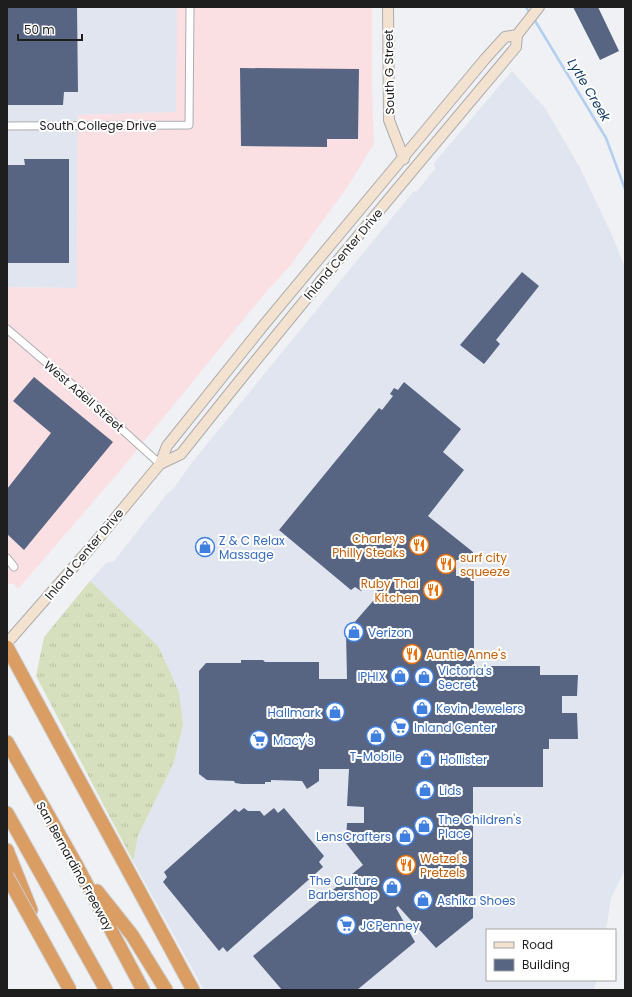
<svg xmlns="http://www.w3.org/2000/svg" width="632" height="997" font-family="Poppins,sans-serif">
  <defs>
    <pattern id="grass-tufts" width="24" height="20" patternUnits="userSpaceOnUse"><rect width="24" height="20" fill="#d6e0be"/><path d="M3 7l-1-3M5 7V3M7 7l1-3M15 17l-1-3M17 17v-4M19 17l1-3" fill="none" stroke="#b7c0a3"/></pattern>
  </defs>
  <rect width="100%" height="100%" fill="#f0f1f4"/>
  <g fill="#e0e5ef">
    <polygon points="7,7 177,7 177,112 78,115 77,288 7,287"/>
    <polygon points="512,71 545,108 580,168 612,235 625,268 625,870 611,898 606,930 487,930 487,980 597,980 594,990 204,990 133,861 138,836 174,762 183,725 90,581 106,563 114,561 166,495 173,489 194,460 413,192 417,191 435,169 434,163"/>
  </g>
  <polygon fill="#fbe0e3" points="177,7 372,7 372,90 374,144 348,186 290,266 266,292 119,472 18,589 14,584 7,584 7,287 77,288 78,115 176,112"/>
  <polygon fill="url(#grass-tufts)" points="90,581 158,646 179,692 183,725 174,762 138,836 133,861 36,676 44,637"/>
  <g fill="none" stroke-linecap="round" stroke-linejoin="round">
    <g stroke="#b3cfed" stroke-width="2.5">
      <polyline points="526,7 530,13"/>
      <polyline points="534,19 606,138 625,189"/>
    </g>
  </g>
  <g fill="#576583">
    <polygon points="7,7 77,7 78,92 64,92 63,105 7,105"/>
    <polygon points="573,7 598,7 619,51 600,60"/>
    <polygon points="240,68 359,69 358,139 327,139 327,147 241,146"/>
    <polygon points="24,159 69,159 69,263 7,263 7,165 25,165"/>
    <polygon points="522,272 539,286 496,340 500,344 484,364 460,345"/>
    <polygon points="34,377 113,442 24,550 7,534 7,489 51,433 13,401"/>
    <polygon points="404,382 461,429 443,452 464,470 428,516 473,552 473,560 456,560 456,576 474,576 474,666 540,666 540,675 578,675 577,696 562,696 562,713 577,713 578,739 549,739 549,749 543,749 543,787 473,787 473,918 436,948 398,906 396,908 415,942 357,990 282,990 253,956 363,865 346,843 347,823 364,823 364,807 347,806 349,769 319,769 319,781 307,789 302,781 271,780 271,782 265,782 265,784 242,784 235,783 234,781 207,780 199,774 199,671 206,663 241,663 241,660 263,660 265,662 319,662 319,679 347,679 346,632 380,593 367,583 361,591 355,587 351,590 279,530 379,408 382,410 393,396 390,394 394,388 398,390"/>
    <polygon points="244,808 248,811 260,811 264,816 274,808 278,813 284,808 324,856 319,862 323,867 227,952 223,947 219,951 163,882 167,877 164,872 235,809 239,812"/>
  </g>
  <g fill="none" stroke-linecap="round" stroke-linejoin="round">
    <g stroke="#abadaf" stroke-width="9">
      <g id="street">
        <polyline points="7,126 189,125 190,7"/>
        <polyline points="7,329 82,393 160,464"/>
        <polyline points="7,558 14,567"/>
      </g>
    </g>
    <g stroke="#abadaf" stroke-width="12">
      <g id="secondary">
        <polyline points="388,7 389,120 404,159"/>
        <path d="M160,464L181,454C290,316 403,182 516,47L517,35L539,7"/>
        <polyline points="7,643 92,546 160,464 167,446 263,326 485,59 505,37 517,35"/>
      </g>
    </g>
    <g stroke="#cecece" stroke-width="15">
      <g id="highway">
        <polyline points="7,647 193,990"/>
        <polyline points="7,742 77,866 143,990"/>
        <polyline points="7,813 106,990"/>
        <polyline points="7,850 31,910"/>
        <polyline points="97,891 132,935 166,990"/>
      </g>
    </g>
    <use href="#street" stroke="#fff" stroke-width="7"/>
    <use href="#secondary" stroke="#f4e2d0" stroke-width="10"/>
    <use href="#highway" stroke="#da9d63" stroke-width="13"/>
    <g stroke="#cecece" stroke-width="15" stroke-linecap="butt">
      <polyline id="highway-bridge" points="7,876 70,990"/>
    </g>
    <use href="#highway-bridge" stroke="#da9d63" stroke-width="13"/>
  </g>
  <defs>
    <g id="restaurant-ring" transform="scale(1)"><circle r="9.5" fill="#fff" stroke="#e8710a" stroke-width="1.5"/><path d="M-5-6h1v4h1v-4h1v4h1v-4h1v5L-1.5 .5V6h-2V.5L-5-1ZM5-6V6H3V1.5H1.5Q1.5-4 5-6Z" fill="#e8710a"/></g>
    <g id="shop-ring" transform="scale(1)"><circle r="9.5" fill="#fff" stroke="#3f7fe0" stroke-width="1.5"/><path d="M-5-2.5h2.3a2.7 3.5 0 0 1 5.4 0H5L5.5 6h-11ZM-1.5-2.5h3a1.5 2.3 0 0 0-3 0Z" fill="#3f7fe0"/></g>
    <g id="supermarket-ring" transform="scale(1)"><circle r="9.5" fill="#fff" stroke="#3f7fe0" stroke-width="1.5"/><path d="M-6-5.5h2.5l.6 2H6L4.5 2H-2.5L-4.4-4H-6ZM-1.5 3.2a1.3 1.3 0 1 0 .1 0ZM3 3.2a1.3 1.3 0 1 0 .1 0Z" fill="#3f7fe0"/></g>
  </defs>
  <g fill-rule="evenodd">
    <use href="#restaurant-ring" x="419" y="545"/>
    <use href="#shop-ring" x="205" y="547"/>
    <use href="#restaurant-ring" x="446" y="564"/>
    <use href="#restaurant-ring" x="433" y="590"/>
    <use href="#shop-ring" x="354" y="632"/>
    <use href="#restaurant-ring" x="412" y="654"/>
    <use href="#shop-ring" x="400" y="676"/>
    <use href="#shop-ring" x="424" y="677"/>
    <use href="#shop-ring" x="422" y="708"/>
    <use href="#shop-ring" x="335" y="712"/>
    <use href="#supermarket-ring" x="400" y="727"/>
    <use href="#shop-ring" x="376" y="736"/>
    <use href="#supermarket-ring" x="259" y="740"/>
    <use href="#shop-ring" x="426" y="759"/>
    <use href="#shop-ring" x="425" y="790"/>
    <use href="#shop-ring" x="424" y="826"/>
    <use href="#shop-ring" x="405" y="836"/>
    <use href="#restaurant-ring" x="406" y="865"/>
    <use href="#shop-ring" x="392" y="887"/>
    <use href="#shop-ring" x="423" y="900"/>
    <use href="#supermarket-ring" x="346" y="925"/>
  </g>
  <g text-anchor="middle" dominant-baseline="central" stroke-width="4" stroke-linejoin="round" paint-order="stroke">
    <g font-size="12" fill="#1e1e1f" stroke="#fff">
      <text transform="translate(389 72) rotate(-91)">South G Street</text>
      <text x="98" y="125">South College Drive</text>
      <text transform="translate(343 254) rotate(-50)">Inland Center Drive</text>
      <text transform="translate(84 396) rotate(41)">West Adell Street</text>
      <text transform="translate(84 554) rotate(-50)">Inland Center Drive</text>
      <text transform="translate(75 866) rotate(61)">San Bernardino Freeway</text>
    </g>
    <g font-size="12" fill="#c56008" stroke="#fff" text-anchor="start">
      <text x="405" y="538" text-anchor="end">Charleys<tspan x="405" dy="14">Philly Steaks</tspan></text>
      <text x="460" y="557">surf city<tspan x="460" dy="14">squeeze</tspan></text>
      <text x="419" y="583" text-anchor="end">Ruby Thai<tspan x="419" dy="14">Kitchen</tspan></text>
      <text x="426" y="654">Auntie Anne's</text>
      <text x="420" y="858">Wetzel's<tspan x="420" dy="14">Pretzels</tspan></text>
    </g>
    <g font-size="12" fill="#366cbe" stroke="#fff" text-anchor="start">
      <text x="219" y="540">Z &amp; C Relax<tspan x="219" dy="14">Massage</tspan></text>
      <text x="368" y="632">Verizon</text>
      <text x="438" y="670">Victoria's<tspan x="438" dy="14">Secret</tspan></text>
      <text x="386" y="676" text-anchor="end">IPHIX</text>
      <text x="436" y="708">Kevin Jewelers</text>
      <text x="321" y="712" text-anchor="end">Hallmark</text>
      <text x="414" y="727">Inland Center</text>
      <text x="273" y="740">Macy's</text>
      <text x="376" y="756" text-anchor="middle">T-Mobile</text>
      <text x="440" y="759">Hollister</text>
      <text x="439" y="790">Lids</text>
      <text x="438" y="819">The Children's<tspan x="438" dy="14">Place</tspan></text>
      <text x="391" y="836" text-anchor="end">LensCrafters</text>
      <text x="378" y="880" text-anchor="end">The Culture<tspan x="378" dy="14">Barbershop</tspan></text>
      <text x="437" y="900">Ashika Shoes</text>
      <text x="360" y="925">JCPenney</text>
    </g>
    <g font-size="13" font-style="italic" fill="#153e65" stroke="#fff">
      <text transform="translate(589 90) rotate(59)">Lytle Creek</text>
    </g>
  </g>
  <rect width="632" height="997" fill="none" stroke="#1e1e1f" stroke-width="16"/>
  <rect x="486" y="929" width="130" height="52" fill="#ffffff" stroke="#a5a5a5"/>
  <rect x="494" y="942" width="20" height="6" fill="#f4e2d0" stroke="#a5a5a5"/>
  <text x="522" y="949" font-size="12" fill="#1e1e1f">Road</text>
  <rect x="494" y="959" width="20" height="12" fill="#576583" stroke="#a5a5a5"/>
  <text x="522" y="969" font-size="12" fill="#1e1e1f">Building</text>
  <path d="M18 34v6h64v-6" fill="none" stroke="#1e1e1f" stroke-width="2"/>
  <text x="24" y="34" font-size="12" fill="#1e1e1f" stroke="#ffffff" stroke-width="3" paint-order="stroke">50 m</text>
</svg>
